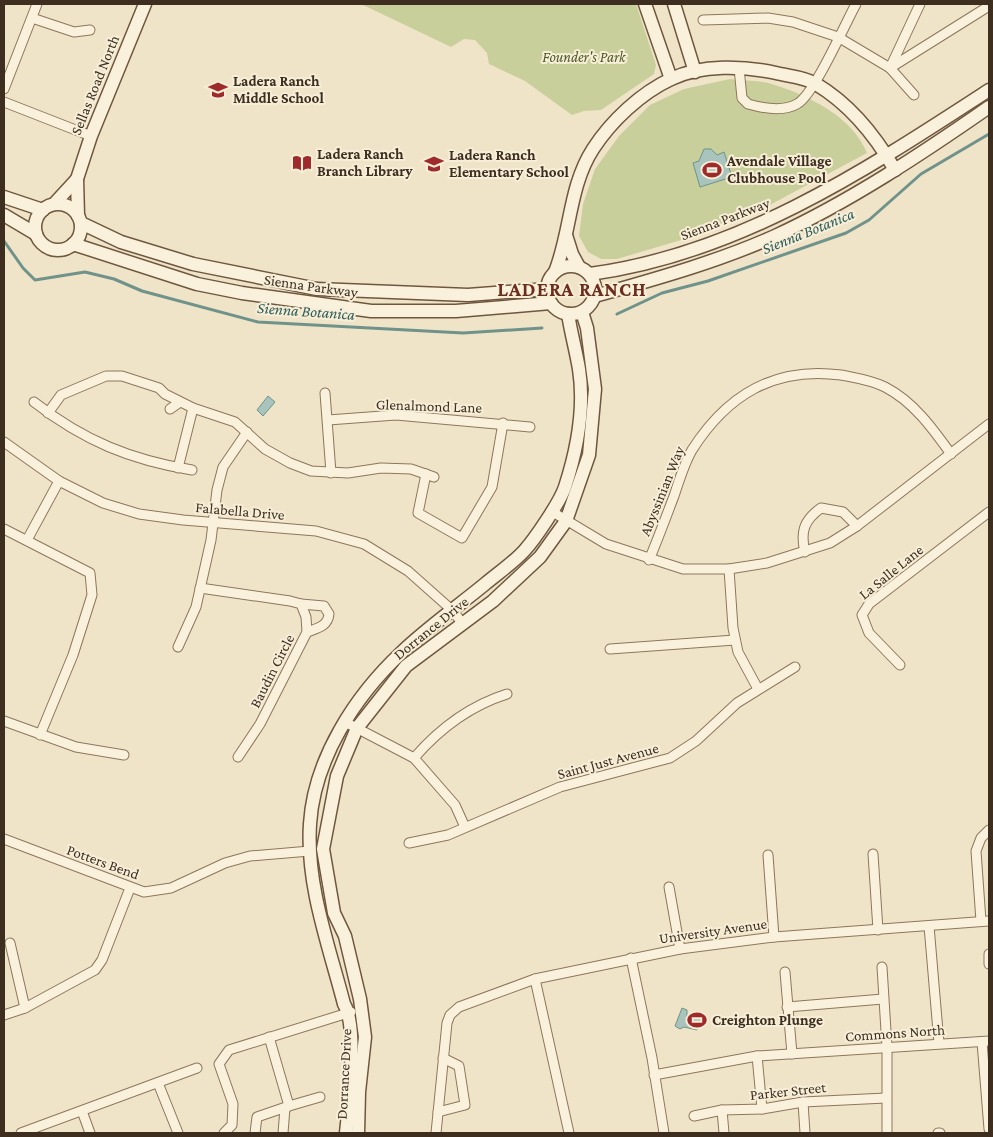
<svg xmlns="http://www.w3.org/2000/svg" width="993" height="1137" font-family="'Crimson Pro',serif">
  <rect width="100%" height="100%" fill="#f0e4c8"/>
  <g fill="#c9cf9b">
    <polygon points="361,4 636,4 656,65 654,74 601,110 584,111 572,115 525,81 489,64 487,53 475,40 464,39 451,47"/>
    <path d="M730,79C743,81 760,80 772,84C808,95 853,117 867,153L766,207L688,238L617,259H601L588,252L579,236L583,204L595,169L619,136L650,105L684,89Z"/>
  </g>
  <g fill="#a9c4bc" stroke="#6f938a">
    <polygon points="704,149 711,149 717,155 724,152 732,177 700,187 693,163 699,161"/>
    <polygon points="268,396 275,402 263,416 257,410"/>
    <polygon points="682,1008 687,1010 687,1018 690,1020 693,1019 693,1013 701,1012 703,1022 700,1023 697,1030 684,1027 680,1029 675,1026"/>
  </g>
  <g fill="none" stroke-linecap="round" stroke-linejoin="round">
    <g stroke="#6f938a" stroke-width="3">
      <polyline points="4,241 23,268 35,280 85,272 114,279 142,291 258,322 463,333 542,328"/>
      <polyline points="617,314 662,293 708,281 846,233 869,220 921,174 989,134"/>
    </g>
    <g stroke="#8d765c" stroke-width="11">
      <g id="street">
        <polyline points="32,18 74,32 90,30"/>
        <polyline points="703,20 768,18 793,22 838,37 890,68 914,95"/>
        <path d="M739,68L742,98L748,104C762,108 783,112 797,104C814,95 845,24 856,4"/>
        <polyline points="890,68 989,6"/>
        <polyline points="890,68 920,4"/>
        <polyline points="4,89 37,4"/>
        <polyline points="4,102 91,136"/>
        <polyline points="325,393 331,473"/>
        <path d="M34,402C84,441 131,460 192,470"/>
        <polyline points="170,409 180,402"/>
        <polyline points="48,413 61,395 106,376 122,376 159,388 165,394 193,408 235,422 265,449 290,463 311,471 348,473 381,468 411,469 434,477"/>
        <polyline points="328,420 396,415 530,427"/>
        <polyline points="4,442 59,481 103,503 139,514 183,520 316,531 364,544 408,571 453,611 462,623"/>
        <polyline points="178,468 193,408"/>
        <polyline points="426,474 418,513 462,538 492,487 503,423"/>
        <polyline points="551,511 606,544 683,569 729,569 767,563 830,543 857,526 989,424"/>
        <polyline points="4,529 90,573 92,595 73,655 40,735"/>
        <polyline points="27,540 59,481"/>
        <path d="M805,552C800,532 804,520 821,508L843,512L857,526"/>
        <path d="M649,560C658,539 666,517 674,496C679,481 684,464 692,450C727,395 774,366 841,375C856,378 871,380 885,387C914,402 933,429 951,454"/>
        <polyline points="729,569 733,628 738,652 758,689"/>
        <polyline points="200,588 290,601 301,604 306,617 307,632 260,724 238,757"/>
        <path d="M301,604L324,606L329,614C328,626 318,628 307,632"/>
        <polyline points="178,647 196,607 211,540 217,490 223,467 247,432"/>
        <polyline points="610,649 735,640"/>
        <polyline points="900,665 869,633 862,615 869,604 989,512"/>
        <polyline points="4,721 76,747 124,755"/>
        <polyline points="345,722 414,758 455,805 465,827"/>
        <path d="M414,758C440,728 469,706 507,694"/>
        <polyline points="4,839 144,892 171,888 225,863 250,856 310,851"/>
        <polyline points="409,843 448,835 560,787 670,758 696,741 737,703 795,667"/>
        <polyline points="873,854 878,930"/>
        <polyline points="768,855 774,937"/>
        <polyline points="669,887 680,949"/>
        <polyline points="981,921 976,851 981,838 989,830"/>
        <polyline points="929,926 939,1043"/>
        <polyline points="10,943 25,1008"/>
        <polyline points="989,954 989,964"/>
        <polyline points="631,958 652,1058 664,1133"/>
        <polyline points="882,967 887,1047 887,1133"/>
        <polyline points="785,972 792,1054"/>
        <polyline points="535,979 569,1133"/>
        <polyline points="787,1007 883,999"/>
        <polyline points="4,1015 25,1008 95,970 102,960 130,888"/>
        <polyline points="982,1042 989,1129"/>
        <polyline points="757,1056 762,1109"/>
        <polyline points="654,1075 757,1056 989,1041"/>
        <polyline points="158,1083 178,1133"/>
        <polyline points="803,1102 805,1133"/>
        <polyline points="289,1106 320,1097"/>
        <polyline points="722,1110 724,1133"/>
        <polyline points="82,1111 90,1133"/>
        <polyline points="438,1112 465,1105 459,1066 443,1058"/>
        <polyline points="694,1116 722,1110 762,1109 803,1102 886,1098"/>
        <polyline points="21,1133 197,1068"/>
        <polyline points="224,1133 232,1125 233,1104 219,1064 229,1050 351,1012"/>
        <polyline points="255,1133 257,1117 289,1106 269,1037"/>
        <polyline points="283,1133 285,1108"/>
        <polyline points="436,1133 447,1023 450,1015 459,1007 535,979 680,949 774,937 989,921"/>
        <polyline points="938,1133 940,1133"/>
      </g>
    </g>
    <g stroke="#6f573f" stroke-width="15">
      <g id="secondary">
        <polyline points="645,4 671,79"/>
        <polyline points="674,4 695,72"/>
        <polyline points="4,197 43,210"/>
        <polyline points="54,204 77,179"/>
        <circle cx="58" cy="227" r="23"/>
        <polyline points="4,215 36,234"/>
        <polyline points="78,216 77,179 91,136 145,4"/>
        <polyline points="81,223 121,242 193,264 317,289 468,295 547,289"/>
        <polyline points="566,235 572,254 579,267"/>
        <polyline points="73,244 197,284 242,293 371,311 456,311 551,303"/>
        <circle cx="571" cy="290" r="24"/>
        <path d="M555,272C571,232 569,186 593,149C611,121 641,93 671,79C702,64 744,66 776,73C788,76 805,77 816,84C851,105 875,135 895,170"/>
        <path d="M590,274C739,254 866,170 989,90"/>
        <path d="M595,296C655,279 717,262 775,236C849,202 923,153 989,107"/>
        <path d="M346,1133C349,1105 358,1026 344,1004C329,946 306,885 310,824C314,759 355,696 402,652C427,628 457,607 485,584C498,573 513,563 524,551C535,539 560,502 565,487C577,450 585,407 579,369C576,351 571,333 568,314"/>
        <polyline points="358,1133 359,1092 365,1037 360,999 345,936 334,913 323,849 337,776 357,728 406,666 493,601 540,557 566,521 589,455 595,389 587,328 582,312"/>
      </g>
    </g>
    <use href="#street" stroke="#faf1dc" stroke-width="9"/>
    <use href="#secondary" stroke="#faf1dc" stroke-width="12"/>
  </g>
  <defs>
    <g id="school-bare" transform="scale(1.5)"><path d="M0-5L7-2L0 1L-7-2ZM-4 1L0 2.5L4 1V4Q0 6-4 4Z" fill="#9e2a2b" stroke="#f7eed8" stroke-width="2.5" paint-order="stroke"/></g>
    <g id="library-bare" transform="scale(1.5)"><path d="M-6-4Q-3-5.5-.7-3.5V5Q-3 3-6 4ZM6-4Q3-5.5 .7-3.5V5Q3 3 6 4Z" fill="#9e2a2b" stroke="#f7eed8" stroke-width="2.5" paint-order="stroke"/></g>
    <g id="stadium-bare" transform="scale(1.5)"><path d="M0-5a6.5 5 0 1 0 0 10a6.5 5 0 1 0 0-10ZM-3.5-1.8h7v3.6h-7Z" fill="#9e2a2b" stroke="#f7eed8" stroke-width="2.5" paint-order="stroke"/></g>
  </defs>
  <g fill-rule="evenodd">
    <use href="#school-bare" x="218" y="90"/>
    <use href="#library-bare" x="302" y="163"/>
    <use href="#school-bare" x="434" y="164"/>
    <use href="#stadium-bare" x="712" y="170"/>
    <use href="#stadium-bare" x="697" y="1020"/>
  </g>
  <g text-anchor="middle" dominant-baseline="central" stroke-width="4" stroke-linejoin="round" paint-order="stroke">
    <g font-size="15" font-style="italic" fill="#4d5a26" stroke="#f7eed8">
      <text x="584" y="57">Founder's Park</text>
    </g>
    <g font-size="15" font-weight="bold" fill="#3d2e20" stroke="#f7eed8" text-anchor="start">
      <text x="233" y="81">Ladera Ranch<tspan x="233" dy="17">Middle School</tspan></text>
      <text x="317" y="154">Ladera Ranch<tspan x="317" dy="17">Branch Library</tspan></text>
      <text x="449" y="155">Ladera Ranch<tspan x="449" dy="17">Elementary School</tspan></text>
      <text x="727" y="161">Avendale Village<tspan x="727" dy="17">Clubhouse Pool</tspan></text>
      <text x="712" y="1020">Creighton Plunge</text>
    </g>
    <g font-size="15" fill="#3d2e20" stroke="#f7eed8">
      <text transform="translate(95 85) rotate(-68)">Sellas Road North</text>
      <text transform="translate(725 219) rotate(-21)">Sienna Parkway</text>
      <text transform="translate(311 286) rotate(8)">Sienna Parkway</text>
      <text transform="translate(429 406) rotate(2)">Glenalmond Lane</text>
      <text transform="translate(662 491) rotate(-68)">Abyssinian Way</text>
      <text transform="translate(240 511) rotate(5)">Falabella Drive</text>
      <text transform="translate(891 572) rotate(-39)">La Salle Lane</text>
      <text transform="translate(431 628) rotate(-39)">Dorrance Drive</text>
      <text transform="translate(272 671) rotate(-63)">Baudin Circle</text>
      <text transform="translate(608 761) rotate(-15)">Saint Just Avenue</text>
      <text transform="translate(103 862) rotate(20)">Potters Bend</text>
      <text transform="translate(713 931) rotate(-8)">University Avenue</text>
      <text transform="translate(895 1033) rotate(-4)">Commons North</text>
      <text transform="translate(344 1074) rotate(-87)">Dorrance Drive</text>
      <text transform="translate(788 1091) rotate(-6)">Parker Street</text>
    </g>
    <g font-size="16" font-style="italic" fill="#2f5d5a" stroke="#f7eed8">
      <text transform="translate(808 231) rotate(-22)">Sienna Botanica</text>
      <text transform="translate(306 311) rotate(4)">Sienna Botanica</text>
    </g>
    <g font-size="20" font-weight="bold" letter-spacing="1" fill="#6b2e1e" stroke="#f7eed8">
      <text x="572" y="289">LADERA RANCH</text>
    </g>
  </g>
  <rect width="993" height="1137" fill="none" stroke="#3d2e20" stroke-width="10"/>
</svg>
